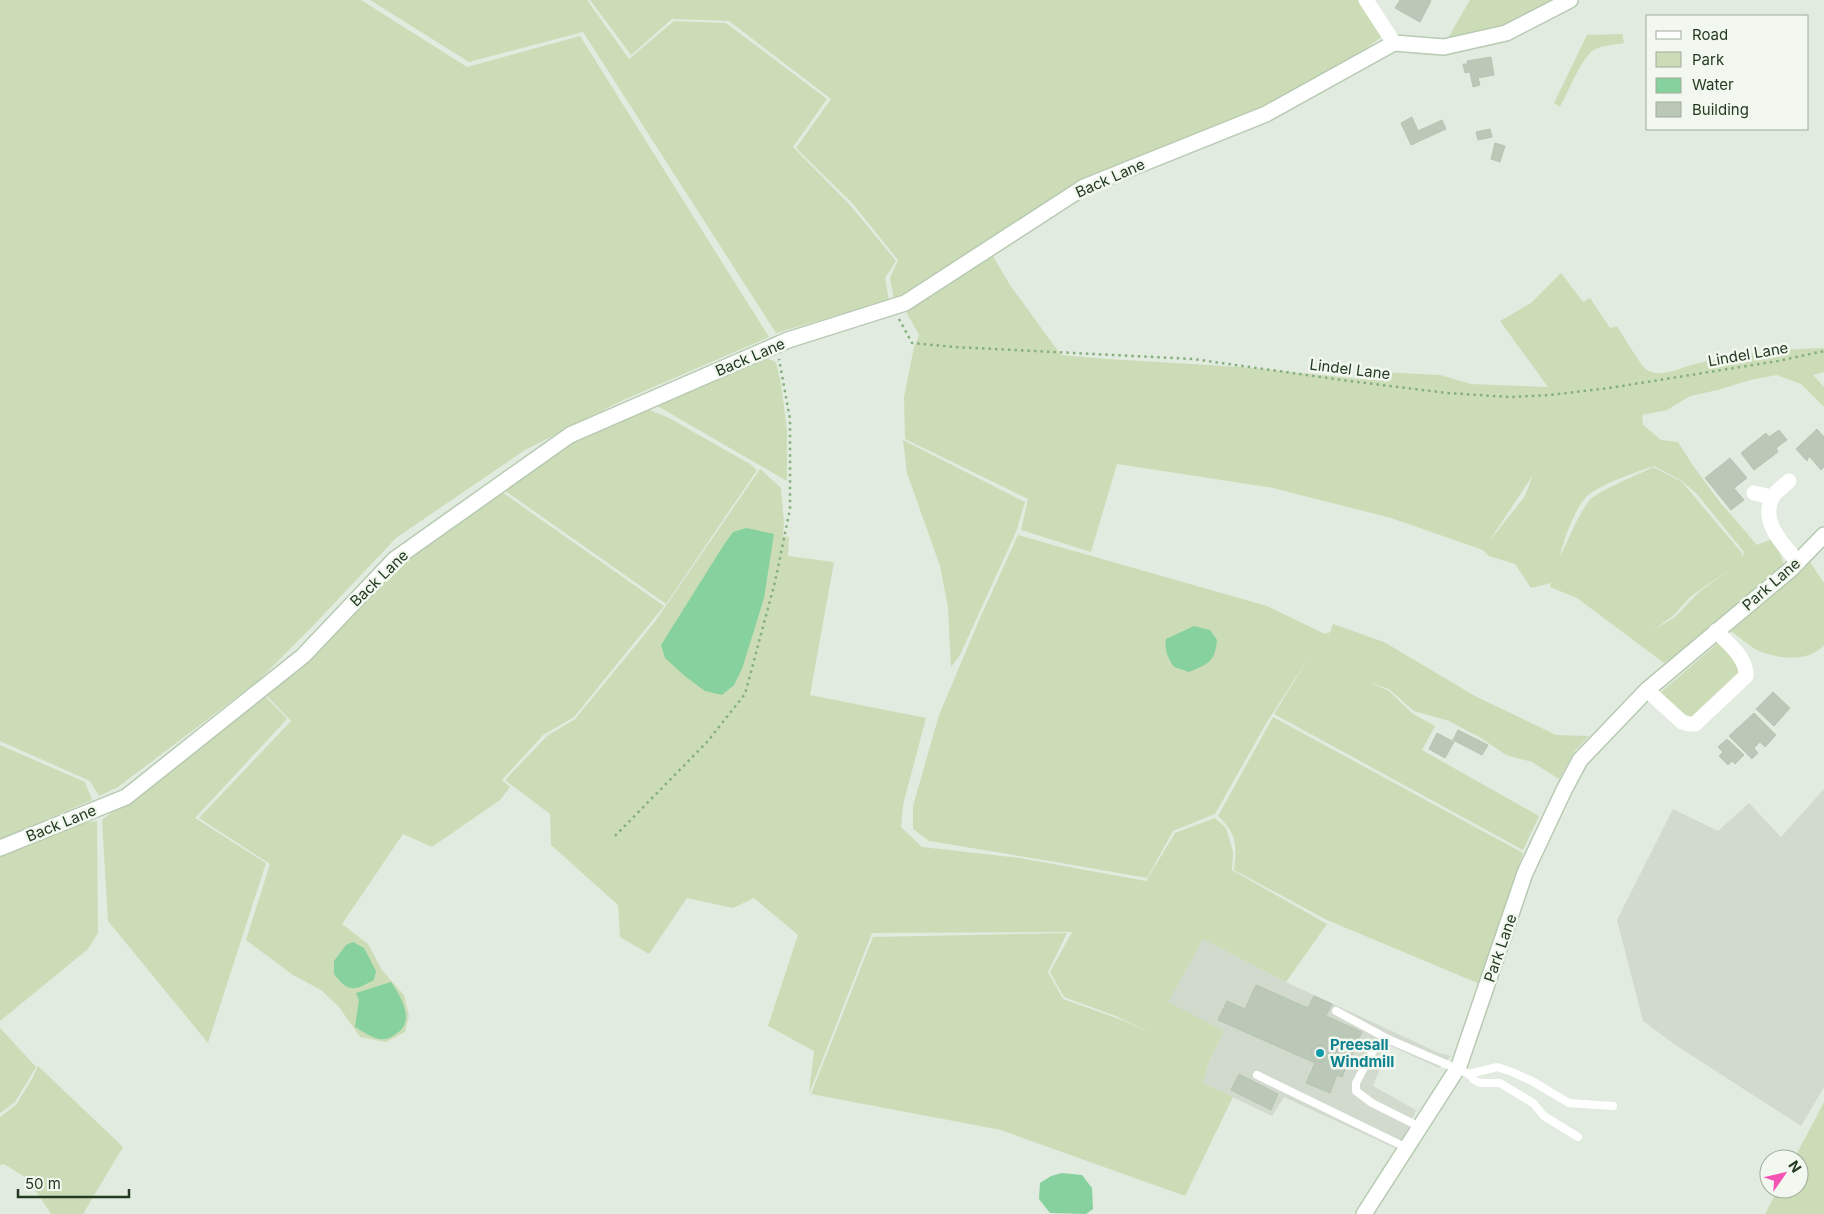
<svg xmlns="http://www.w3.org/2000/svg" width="1824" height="1214" font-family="Inter,sans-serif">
  <rect width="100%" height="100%" fill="#e2ebdf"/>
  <g fill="#d1dacd">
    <polygon points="1824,789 1824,1087 1801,1126 1677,1046 1643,1021 1617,920 1673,809 1718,831 1749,803 1781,837"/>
    <polygon points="1203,939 1286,982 1439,1053 1451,1056 1439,1068 1389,1045 1373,1086 1416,1110 1399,1150 1284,1097 1272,1116 1203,1083 1210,1059 1224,1031 1167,1003"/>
  </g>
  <g fill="#ccdcb7" fill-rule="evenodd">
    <polygon points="0,0 361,0 467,67 580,36 769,337 621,401 525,450 396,538 308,631 258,681 118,787 99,796 90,781 0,741"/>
    <polygon points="370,0 587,0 629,59 674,21 726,23 827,99 793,147 850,205 896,261 885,278 889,300 776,333 583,32 469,62"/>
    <polygon points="590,0 1361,0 1383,36 1364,50 1281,100 1141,161 1067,188 922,287 894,300 890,278 898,260 853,204 796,148 831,99 729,21 672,19 631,55"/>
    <polygon points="1470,0 1552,0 1554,5 1501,27 1446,41"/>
    <path d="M1622,34L1624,43C1614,45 1601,45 1592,51C1581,60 1567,94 1560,107L1554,103L1587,35Z"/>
    <path d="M992,255L1010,285L1061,355L1108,359L1241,367L1372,380H1379L1381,372L1440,375L1471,384L1548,387L1500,321L1531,303L1561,273L1583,302L1590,298L1610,328L1617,326C1622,334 1641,366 1647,370C1661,378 1678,369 1691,365C1733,354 1781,349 1824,348V372L1813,375L1824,387V407L1801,384L1777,375L1750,380L1718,390L1690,396L1667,410L1642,415L1643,425L1661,440L1678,442L1692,464L1719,501L1757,545L1772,539L1777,545L1784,565L1681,652L1664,663L1577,598L1550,587L1551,583L1531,588L1515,564L1489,556L1483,550L1391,518L1273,488L1117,464L1091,552L1021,530L1028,499L905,439L904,397L914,347L919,335L904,308ZM1654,466L1682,481L1696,493L1744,552L1742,558V553L1682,482L1653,467C1640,474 1597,491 1589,501C1576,518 1570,538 1560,556C1563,541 1576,506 1587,496C1603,483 1634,473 1654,466ZM1533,475L1525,496L1488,543ZM1730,569L1698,593L1675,617L1651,632L1673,616L1690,597Z"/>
    <polygon points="764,357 776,362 781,384 787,430 787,481 654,404"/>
    <polygon points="647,409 669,418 750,464 757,470 666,604 504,490 562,444"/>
    <polygon points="903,440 1025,502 1016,532 960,655 951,667 948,607 940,566 907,473"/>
    <polygon points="760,469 781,488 784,524 783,536 789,537 788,556 834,562 810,695 926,718 903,805 901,827 922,847 1020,858 1146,881 1175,833 1215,818 1226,828 1233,852 1232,870 1327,924 1286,982 1203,939 1168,1002 1224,1031 1210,1059 1203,1083 1233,1097 1185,1196 1001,1130 811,1094 873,937 1067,933 1048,972 1063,999 1122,1020 1153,1034 1118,1017 1064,997 1050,972 1072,932 872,933 809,1094 814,1051 768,1026 798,935 754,898 733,908 687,898 649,954 620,937 618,905 551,845 550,814 505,780 547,736 575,719 654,623"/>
    <polygon points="499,490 664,606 574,717 543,735 502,780 510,787 500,800 432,847 403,834 342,924 368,944 382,970 404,995 409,1016 405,1032 386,1042 360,1037 339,1007 321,990 293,975 246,940 270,864 199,818 291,721 267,696 348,617 409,555"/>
    <polygon points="1018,535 1267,606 1325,634 1330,632 1327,641 1333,624 1384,642 1475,696 1556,735 1589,736 1574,752 1559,779 1532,762 1506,755 1481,738 1449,721 1414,711 1389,689 1369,682 1389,691 1413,714 1435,726 1422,750 1539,816 1523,850 1274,714 1311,654 1267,722 1215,814 1173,831 1147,878 1050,861 929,841 913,829 913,806 939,715 980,618"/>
    <path d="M1810,562L1824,583V645C1809,663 1777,659 1757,650C1748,645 1739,637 1731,631L1785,585Z"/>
    <polygon points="1718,643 1736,661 1739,672 1691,717 1682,713 1660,693"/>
    <polygon points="266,697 287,719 195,818 266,863 208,1043 108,921 102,820 163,772"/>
    <path d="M1273,717L1523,853L1497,937L1480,984L1327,920L1234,870C1237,846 1237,833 1218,816Z"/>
    <polygon points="0,745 85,782 92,800 0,839"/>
    <polygon points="97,821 98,933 88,949 0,1021 0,853 67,825"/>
    <polygon points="0,1028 36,1067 15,1102 0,1113"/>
    <polygon points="38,1066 123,1147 83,1214 51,1214 28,1179 4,1164 0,1165 0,1117 16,1105 33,1077"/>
    <polygon points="1824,1102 1824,1214 1765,1214 1778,1189 1799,1189 1799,1159 1794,1159"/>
  </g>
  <g fill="#86d19d">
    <polygon points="746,528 774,534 764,598 752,637 742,669 734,685 722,695 705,691 686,677 665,658 661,645 725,543 733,532"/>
    <path d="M1194,626L1210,630L1217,640C1215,662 1208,664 1189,672L1174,667C1168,658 1164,650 1166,639Z"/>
    <path d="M353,942L364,948L376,971L374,980C355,990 349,994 334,974V961L346,945Z"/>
    <path d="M391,982C400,995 416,1021 397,1033C392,1037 387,1040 379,1039C372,1038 362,1031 355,1027L359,1000L356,993Z"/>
    <polygon points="1062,1173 1082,1175 1092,1188 1093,1209 1086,1214 1050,1213 1039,1199 1040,1183 1051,1176"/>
  </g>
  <g fill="#bcc8b7" stroke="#b6c4b2">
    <polygon points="1400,0 1429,0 1431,1 1420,22 1395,8"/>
    <polygon points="1491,57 1494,75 1478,78 1480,85 1473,87 1470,72 1465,73 1463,64 1468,64 1467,61"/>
    <polygon points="1412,117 1418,131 1442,120 1446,129 1411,145 1401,123"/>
    <polygon points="1490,129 1492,137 1478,140 1476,132"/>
    <polygon points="1495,143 1505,146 1500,162 1491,159"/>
    <polygon points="1817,429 1824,437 1824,467 1821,470 1809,456 1807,461 1796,449"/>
    <polygon points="1779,430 1787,440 1776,448 1778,452 1754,470 1741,453 1766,433 1769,437"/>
    <polygon points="1730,458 1747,478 1734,488 1744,500 1731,510 1705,478"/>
    <polygon points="1773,692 1790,708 1774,726 1756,709"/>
    <polygon points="1754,713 1776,735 1765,747 1760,742 1754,748 1758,753 1752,759 1729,736"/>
    <polygon points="1458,730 1488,745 1482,755 1453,740"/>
    <polygon points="1437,733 1454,742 1445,758 1429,749"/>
    <polygon points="1727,739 1744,755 1735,764 1732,761 1728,765 1719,756 1723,752 1718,747"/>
    <polygon points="1256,985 1308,1008 1314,996 1332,1004 1326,1016 1362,1032 1342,1077 1337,1075 1330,1093 1306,1083 1315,1063 1218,1020 1227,1001 1245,1009"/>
    <circle cx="1320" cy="1053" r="9"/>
    <polygon points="1239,1074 1278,1094 1271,1110 1231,1090"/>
  </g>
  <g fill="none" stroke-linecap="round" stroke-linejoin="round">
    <g stroke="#b7cab2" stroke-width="18">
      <g id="secondary">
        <polyline points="0,848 126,797 303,656 395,559 570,435 788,340 905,303 1084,187 1266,114 1394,43 1444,47 1506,33 1570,0"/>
        <polyline points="1364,1214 1459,1066 1525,873 1564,790 1580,760 1647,690 1791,569 1824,535"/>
      </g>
    </g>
    <g stroke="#86af7f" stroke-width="2.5" stroke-dasharray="2.5 4" stroke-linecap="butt">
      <polyline points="899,319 912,343 955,347 1193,359 1349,381 1447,393 1510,397 1550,395 1609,388 1778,361 1824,351"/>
      <polyline points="615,836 707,742 745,694 775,582 790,509 790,419 779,359"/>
    </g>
    <g stroke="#fff" stroke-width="8">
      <polyline points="1336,1011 1390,1040"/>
      <polyline points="1469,1074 1474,1080 1480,1083 1500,1083 1533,1103 1544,1116 1578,1137"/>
      <polyline points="1257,1075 1407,1148"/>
      <polyline points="1420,1127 1372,1103 1356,1091 1356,1083 1375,1047 1381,1042 1390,1040 1469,1074 1497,1067 1512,1072 1532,1081 1569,1103 1613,1106"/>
    </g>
    <g stroke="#fff" stroke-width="15">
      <polyline points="1366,0 1394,43"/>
      <path d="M1789,481C1784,486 1775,492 1772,498C1760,522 1784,546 1798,562"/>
      <polyline points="1754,493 1772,497"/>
      <path d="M1647,690L1682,722L1688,724H1695L1746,676C1747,658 1728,643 1716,631"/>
    </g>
    <use href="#secondary" stroke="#fff" stroke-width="15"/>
  </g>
  <circle fill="#0f9aa8" stroke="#f2f7ef" stroke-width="2" cx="1320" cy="1053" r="5"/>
  <g text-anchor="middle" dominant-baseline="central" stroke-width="5" stroke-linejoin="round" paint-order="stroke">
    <g font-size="15" fill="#233b20" stroke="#f2f7ef">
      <text transform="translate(1110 178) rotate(-24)">Back Lane</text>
      <text transform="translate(1748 354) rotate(-10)">Lindel Lane</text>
      <text transform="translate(750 357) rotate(-23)">Back Lane</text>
      <text transform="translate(1350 369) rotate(7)">Lindel Lane</text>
      <text transform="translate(379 578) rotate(-44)">Back Lane</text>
      <text transform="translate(1771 584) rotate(-41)">Park Lane</text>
      <text transform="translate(61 823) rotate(-22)">Back Lane</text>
      <text transform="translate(1500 948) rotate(-71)">Park Lane</text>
    </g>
    <g font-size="15" font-weight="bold" fill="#0d838f" stroke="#f2f7ef" text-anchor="start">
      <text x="1330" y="1044">Preesall<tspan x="1330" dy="17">Windmill</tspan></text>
    </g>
  </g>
  <rect x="1646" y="15" width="162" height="115" fill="#f2f7ef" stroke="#9fac9c"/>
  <rect x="1656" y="31" width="25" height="8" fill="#ffffff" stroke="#9fac9c"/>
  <text x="1692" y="40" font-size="15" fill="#233b20">Road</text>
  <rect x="1656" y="52" width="25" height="15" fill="#ccdcb7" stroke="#9fac9c"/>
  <text x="1692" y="65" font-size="15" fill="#233b20">Park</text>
  <rect x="1656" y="78" width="25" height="15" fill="#86d19d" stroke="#9fac9c"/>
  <text x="1692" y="90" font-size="15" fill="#233b20">Water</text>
  <rect x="1656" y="102" width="25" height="15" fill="#bcc8b7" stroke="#9fac9c"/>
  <text x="1692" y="115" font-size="15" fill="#233b20">Building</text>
  <g transform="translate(1784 1174) rotate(56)"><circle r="24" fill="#f2f7ef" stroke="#9fac9c"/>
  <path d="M0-4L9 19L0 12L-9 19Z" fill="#f354b3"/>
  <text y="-8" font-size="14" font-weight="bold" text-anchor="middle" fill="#233b20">N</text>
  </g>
  <path d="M18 1189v8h111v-8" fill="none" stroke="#233b20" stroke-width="2.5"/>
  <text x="25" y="1189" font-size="15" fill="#233b20" stroke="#f2f7ef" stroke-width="4" paint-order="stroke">50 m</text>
</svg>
